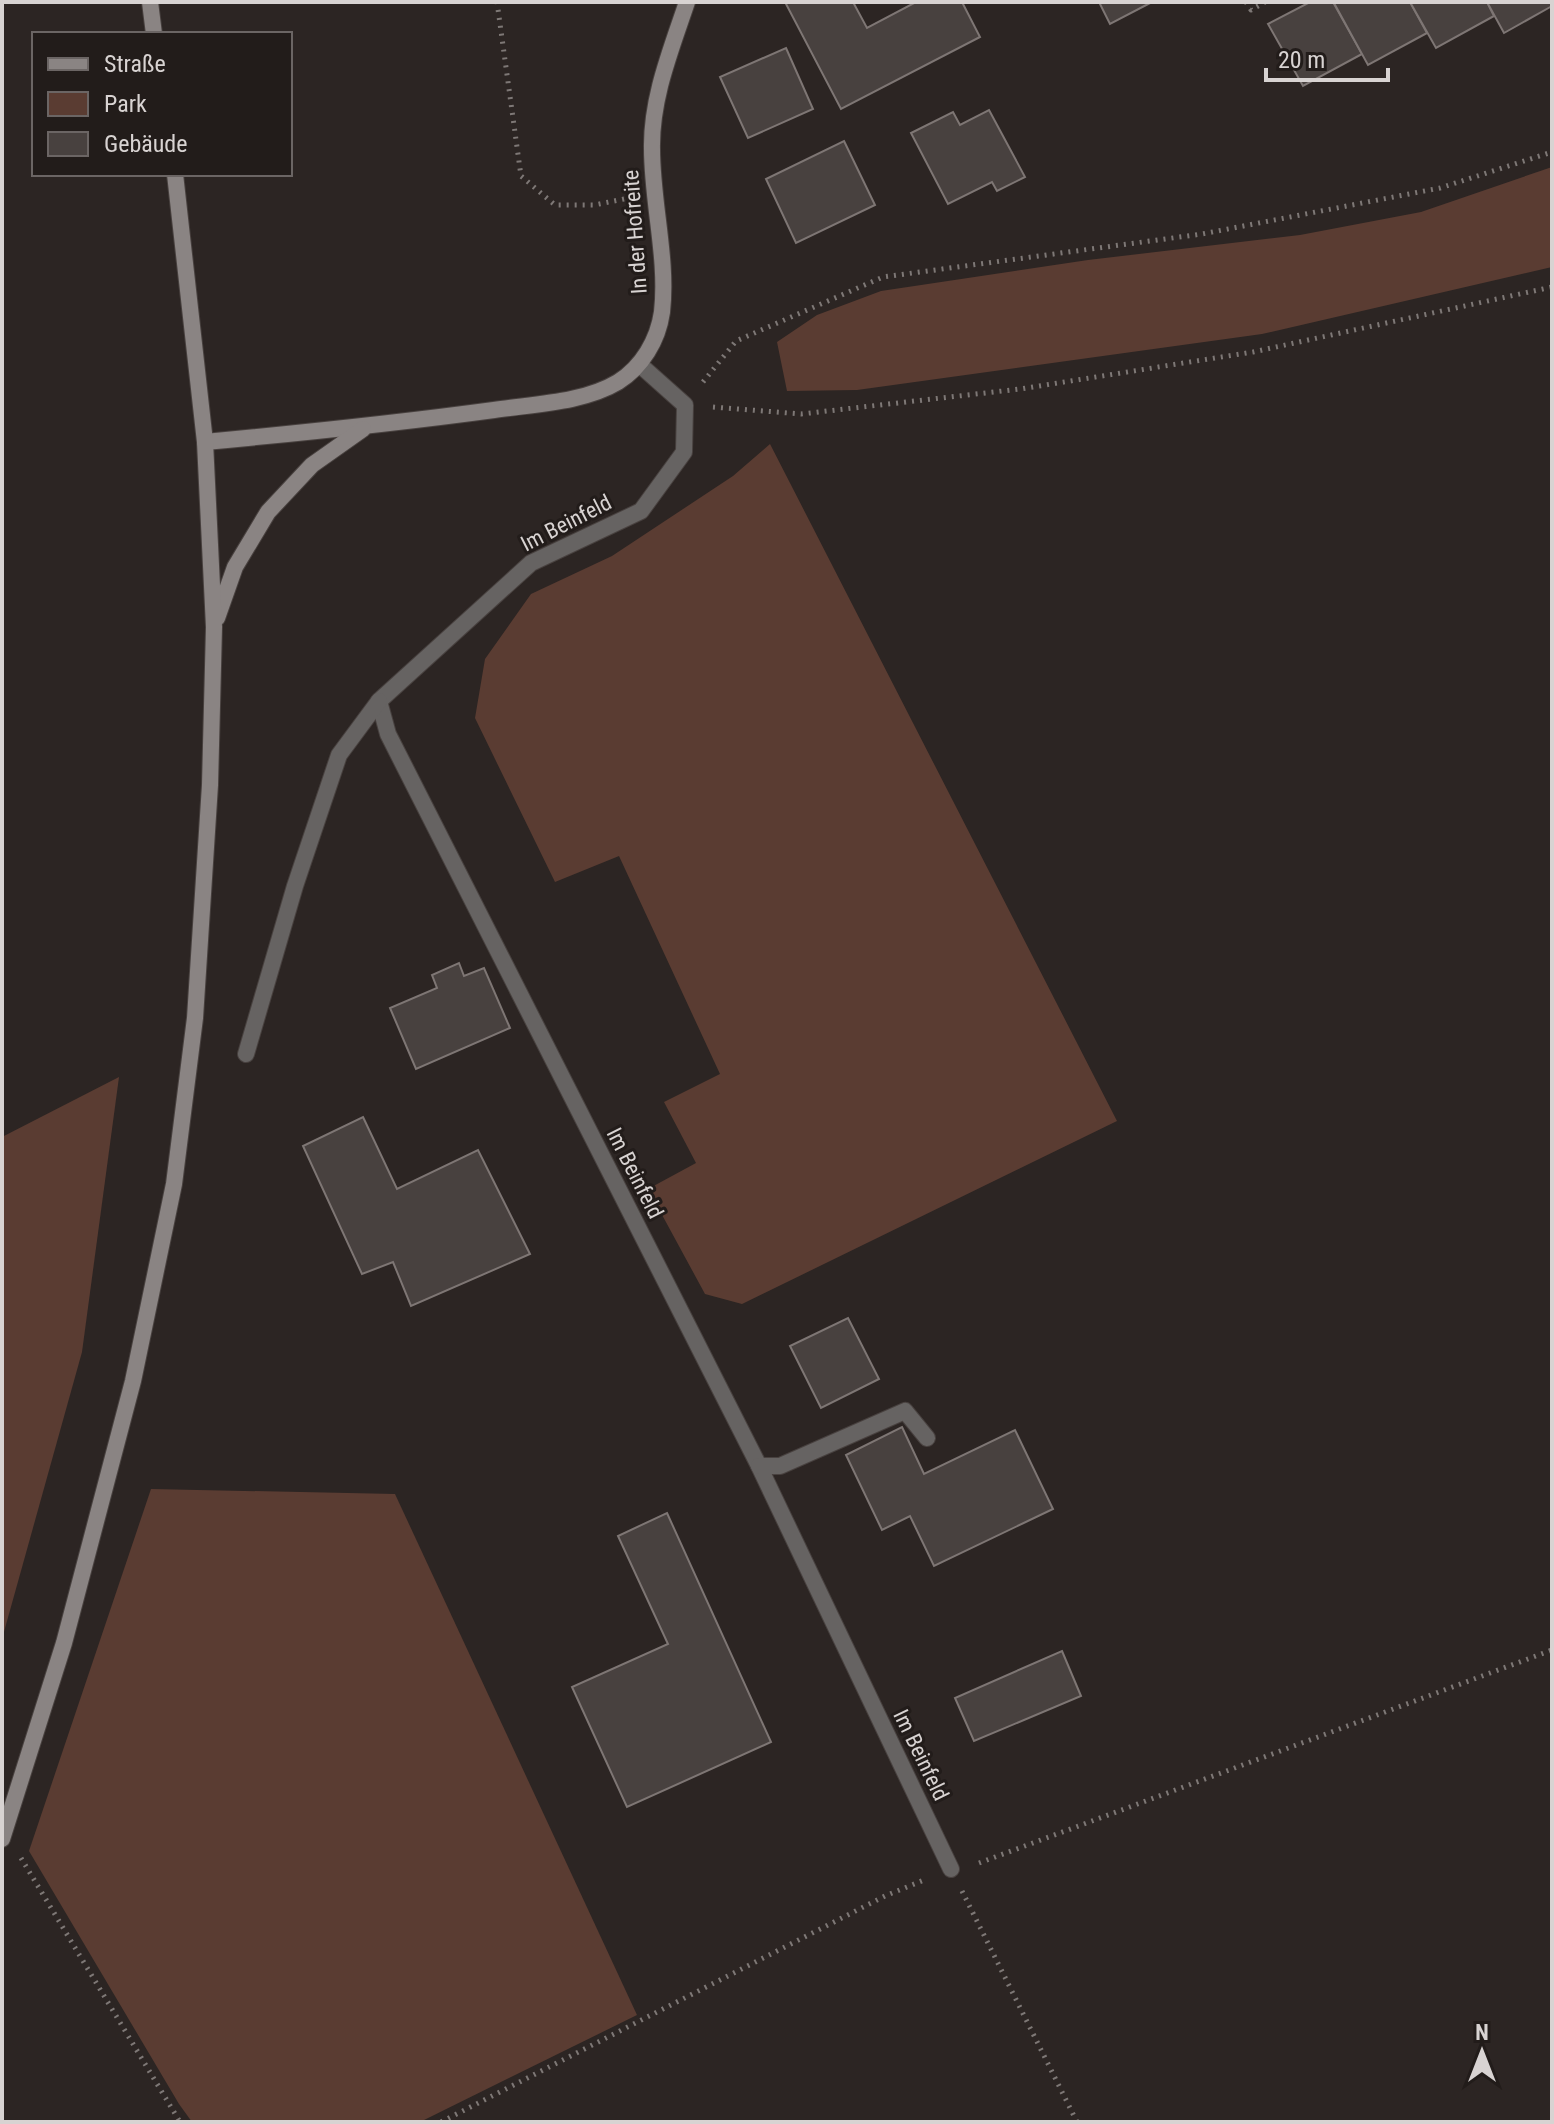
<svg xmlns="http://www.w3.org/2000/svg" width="1554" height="2124" font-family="'Roboto Condensed',sans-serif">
  <rect width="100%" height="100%" fill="#2c2523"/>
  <g fill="#5a3c32">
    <polygon points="1552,167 1552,267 1262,334 857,390 787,391 777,342 817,315 881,291 1088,260 1300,235 1421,212"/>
    <polygon points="770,444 1117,1121 742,1304 705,1294 648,1189 696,1163 664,1102 720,1074 619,856 555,882 475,718 485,659 531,594 612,556 733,476"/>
    <polygon points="119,1077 82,1352 2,1639 2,1137"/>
    <polygon points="151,1489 395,1494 637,2015 420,2122 192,2122 179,2104 29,1851"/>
  </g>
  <g fill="#48413f" stroke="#7e7674" stroke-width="2">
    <polygon points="785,2 853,2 867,28 916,2 962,2 980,37 841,109"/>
    <polygon points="1099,2 1152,2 1110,24"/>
    <polygon points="1310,2 1333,2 1362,54 1303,86 1268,24"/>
    <polygon points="1336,2 1410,2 1427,33 1368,65 1334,3"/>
    <polygon points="1410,2 1487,2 1494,16 1436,48"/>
    <polygon points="1487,2 1552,2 1552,6 1504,33"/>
    <polygon points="786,48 813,109 748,138 720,77"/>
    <polygon points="989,110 1025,177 997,191 992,182 948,204 911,133 953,112 960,125"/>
    <polygon points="844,141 875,205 796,243 766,179"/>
    <polygon points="459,963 464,976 484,968 510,1028 416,1069 390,1008 437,988 432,975"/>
    <polygon points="363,1117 397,1189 478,1150 530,1254 411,1306 393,1262 362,1274 303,1146"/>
    <polygon points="848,1318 879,1379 821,1408 790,1346"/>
    <polygon points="902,1427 924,1474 1015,1430 1053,1509 934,1566 910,1516 882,1530 846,1455"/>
    <polygon points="667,1513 771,1742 627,1807 572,1687 668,1644 618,1536"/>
    <polygon points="1062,1651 1081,1696 974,1741 955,1698"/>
  </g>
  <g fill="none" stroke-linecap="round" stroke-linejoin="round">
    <g stroke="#48413f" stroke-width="18">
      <g id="lane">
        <polyline points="639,364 685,405 684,452 641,511 531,563 379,701 388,734 759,1466 951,1869"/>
        <polyline points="246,1054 295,886 339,755 379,701"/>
        <polyline points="759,1466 780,1466 905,1411 927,1438"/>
      </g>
    </g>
    <g stroke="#48413f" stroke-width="18">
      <g id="secondary">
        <polyline points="150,2 154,34"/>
        <path d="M205,442C301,433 398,423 494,410C533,404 583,403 618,382C642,367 658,340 662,312C668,259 652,203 652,149C651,98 671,50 687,2"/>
        <polyline points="217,618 235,567 268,512 312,465 363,429"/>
        <polyline points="2,1839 64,1643 133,1381 174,1184 195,1018 210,785 214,627 205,442 175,174"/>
      </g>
    </g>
    <g stroke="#7e7876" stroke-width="5" stroke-dasharray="2 6" stroke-linecap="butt">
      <polyline points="497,2 521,176 555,205 594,205 629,198"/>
      <polyline points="1246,2 1251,10 1265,2"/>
      <polyline points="703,382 736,341 883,277 1202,234 1440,188 1552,152"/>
      <polyline points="713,407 801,414 1020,389 1253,352 1552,287"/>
      <polyline points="21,1858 180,2122"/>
      <polyline points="979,1863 1552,1650"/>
      <polyline points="962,1891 1077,2122"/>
      <polyline points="441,2122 885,1896 924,1880"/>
    </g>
    <use href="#lane" stroke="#666362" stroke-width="16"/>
    <use href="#secondary" stroke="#8a8483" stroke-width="16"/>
  </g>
  <g text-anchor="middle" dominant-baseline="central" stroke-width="6" stroke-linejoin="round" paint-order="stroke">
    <g font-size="22" fill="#d8d3d2" stroke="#221c1a">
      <text transform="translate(635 232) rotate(-94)">In der Hofreite</text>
      <text transform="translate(566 523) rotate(-27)">Im Beinfeld</text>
      <text transform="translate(635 1173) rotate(63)">Im Beinfeld</text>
      <text transform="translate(921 1755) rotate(64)">Im Beinfeld</text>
    </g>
  </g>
  <rect width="1554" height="2124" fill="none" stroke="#d8d3d2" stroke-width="8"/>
  <rect x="32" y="32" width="260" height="144" fill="#221c1a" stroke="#6b6564" stroke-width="2"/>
  <rect x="48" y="58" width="40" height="12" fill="#8a8483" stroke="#6b6564" stroke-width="2"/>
  <text x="104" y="72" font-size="24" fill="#d8d3d2">Straße</text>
  <rect x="48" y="92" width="40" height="24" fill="#5a3c32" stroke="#6b6564" stroke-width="2"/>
  <text x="104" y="112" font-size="24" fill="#d8d3d2">Park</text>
  <rect x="48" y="132" width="40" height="24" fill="#48413f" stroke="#6b6564" stroke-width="2"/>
  <text x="104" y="152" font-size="24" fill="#d8d3d2">Gebäude</text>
  <g transform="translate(1482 2052)" stroke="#221c1a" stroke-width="6" paint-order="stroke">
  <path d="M0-6L14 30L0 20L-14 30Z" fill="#d8d3d2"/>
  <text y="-12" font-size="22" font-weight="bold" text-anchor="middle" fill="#d8d3d2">N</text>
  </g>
  <path d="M1266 68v12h122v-12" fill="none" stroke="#d8d3d2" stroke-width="4"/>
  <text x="1278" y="68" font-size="24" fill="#d8d3d2" stroke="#221c1a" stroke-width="6" paint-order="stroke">20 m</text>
</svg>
